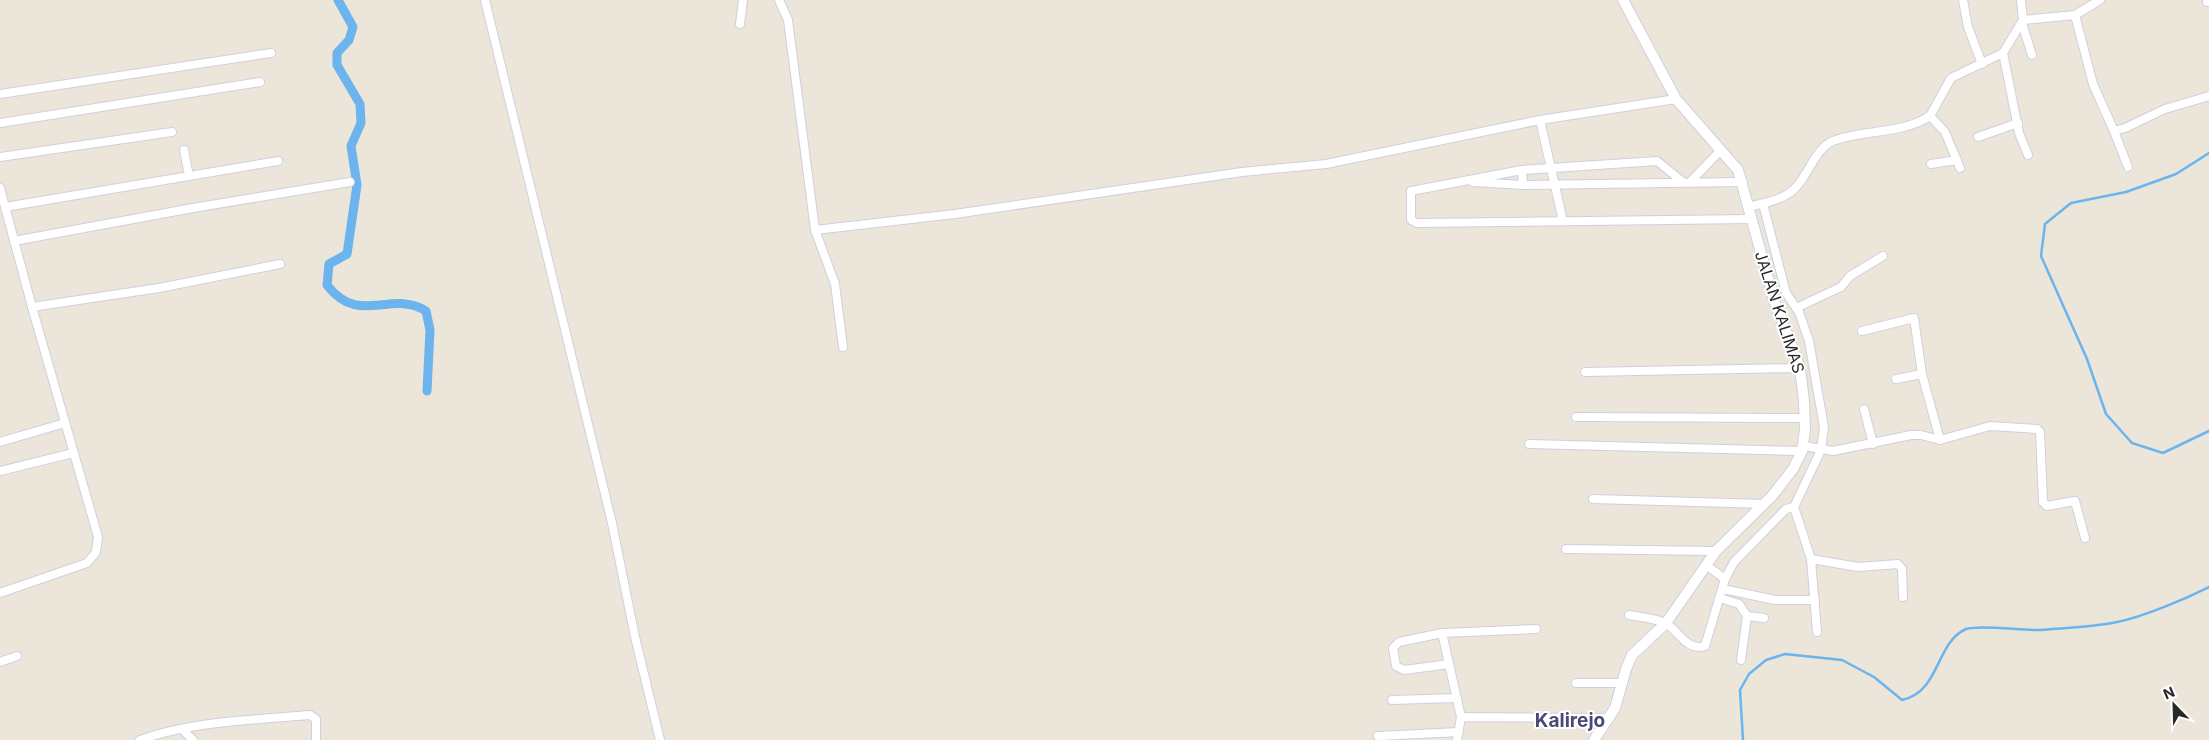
<svg xmlns="http://www.w3.org/2000/svg" width="2209" height="740" font-family="Inter,sans-serif">
  <rect width="100%" height="100%" fill="#ebe6d9"/>
  <g fill="none" stroke-linecap="round" stroke-linejoin="round">
    <g stroke="#6cb4ed" stroke-width="2.5">
      <polyline points="2209,153 2176,174 2126,192 2071,203 2045,224 2041,256 2087,359 2106,414 2132,443 2163,453 2209,431"/>
      <path d="M1743,740L1740,690L1749,674L1766,660L1785,654L1842,660L1874,677L1902,700C1941,691 1935,643 1966,629C1979,624 2024,631 2041,630C2066,628 2093,627 2117,622C2143,617 2185,599 2209,587"/>
    </g>
    <path stroke="#6cb4ed" stroke-width="9" d="M338,0L353,27L349,40L337,53V65L360,104L361,123L351,146L357,185L347,254L329,264L327,285C359,327 391,289 426,311L430,330L427,391"/>
    <g stroke="#cfcfe1" stroke-width="10">
      <g id="minor">
        <polyline points="485,0 612,523 635,637 660,740"/>
        <polyline points="779,0 788,20 815,230 955,214 1242,172 1326,164 1540,120 1676,99"/>
        <polyline points="1963,0 1968,27 1982,64"/>
        <polyline points="2207,0 2207,2"/>
        <polyline points="2075,15 2093,84 2114,131 2125,128 2165,109 2209,96"/>
        <polyline points="2023,20 2075,15 2100,0"/>
        <polyline points="2022,23 2032,55"/>
        <polyline points="740,24 743,0"/>
        <polyline points="2003,53 2019,133 2028,155"/>
        <polyline points="0,94 271,53"/>
        <polyline points="1930,116 1945,132 1960,168"/>
        <polyline points="1540,120 1563,221"/>
        <polyline points="0,123 260,82"/>
        <polyline points="2114,131 2128,167"/>
        <polyline points="1978,137 2018,123"/>
        <polyline points="184,150 189,176"/>
        <polyline points="0,157 172,132"/>
        <polyline points="1931,164 1957,160"/>
        <polyline points="1522,170 1523,185 1743,182"/>
        <polyline points="1473,182 1523,185"/>
        <polyline points="1683,182 1657,161 1522,170 1411,191 1411,220 1417,223 1751,219"/>
        <polyline points="1690,182 1721,150"/>
        <polyline points="0,188 32,307 98,537 96,552 87,563 0,593"/>
        <polyline points="1763,204 1786,293 1799,312 1809,341 1824,427 1821,450 1794,507 1811,559 1817,632"/>
        <polyline points="5,207 278,161"/>
        <path d="M1748,207C1764,203 1786,200 1797,186C1809,173 1816,148 1833,141C1863,129 1900,135 1930,116L1951,78L2003,53L2023,20L2021,0"/>
        <polyline points="815,230 835,284 843,347"/>
        <polyline points="14,241 193,208 350,182"/>
        <polyline points="32,307 159,288 280,264"/>
        <polyline points="1796,308 1841,287 1850,276 1883,256"/>
        <polyline points="1862,331 1914,318 1922,374"/>
        <polyline points="1585,372 1800,368"/>
        <polyline points="1896,379 1922,374 1940,440"/>
        <polyline points="1864,409 1873,444"/>
        <polyline points="1576,417 1805,418"/>
        <polyline points="0,442 65,423"/>
        <polyline points="1529,444 1802,451"/>
        <polyline points="1804,446 1833,451 1911,435 1921,435 1940,440 1990,426 2037,429 2040,432 2043,502 2047,506 2075,501 2085,538"/>
        <polyline points="0,471 73,453"/>
        <polyline points="1593,499 1764,504"/>
        <polyline points="1566,549 1716,551"/>
        <polyline points="1811,559 1858,567 1898,564 1902,569 1903,597"/>
        <polyline points="1706,565 1725,579"/>
        <polyline points="1723,589 1775,600 1815,600"/>
        <polyline points="1720,598 1739,604 1747,616 1741,660"/>
        <path d="M1629,615C1641,617 1654,618 1665,623C1678,629 1686,652 1705,646L1725,579L1734,562L1786,509L1794,507"/>
        <polyline points="1747,616 1764,618"/>
        <polyline points="1442,633 1399,642 1393,648 1396,666 1404,670 1449,664"/>
        <polyline points="0,662 17,656"/>
        <polyline points="1576,683 1622,683"/>
        <polyline points="1392,700 1457,698"/>
        <polyline points="1461,717 1442,633 1536,629"/>
        <polyline points="183,730 193,740"/>
        <polyline points="1378,736 1459,732"/>
        <path d="M140,740C193,721 254,720 310,715L316,719V740"/>
        <polyline points="1457,740 1461,717 1610,718"/>
      </g>
    </g>
    <g stroke="#cfcfe1" stroke-width="12">
      <polyline id="tertiary" points="1594,740 1615,708 1626,669 1632,655 1666,623 1716,551 1772,496 1793,469 1802,451 1805,430 1804,401 1800,368 1774,300 1738,170 1676,99 1623,0"/>
    </g>
    <use href="#minor" stroke="#fff" stroke-width="8"/>
    <use href="#tertiary" stroke="#fff" stroke-width="10"/>
  </g>
  <g text-anchor="middle" dominant-baseline="central" stroke-width="4" stroke-linejoin="round" paint-order="stroke">
    <g font-size="16" fill="#282828" stroke="#fff">
      <text transform="translate(1780 312) rotate(72)">JALAN KALIMAS</text>
    </g>
    <g font-size="19" font-weight="bold" fill="#494978" stroke="#fff">
      <text x="1570" y="720">Kalirejo</text>
    </g>
  </g>
  <g transform="translate(2174 705) rotate(337)" stroke="#ffffff" stroke-width="4" paint-order="stroke">
  <path d="M0-4L9 19L0 12L-9 19Z" fill="#282828"/>
  <text y="-8" font-size="14" font-weight="bold" text-anchor="middle" fill="#282828">N</text>
  </g>
</svg>
